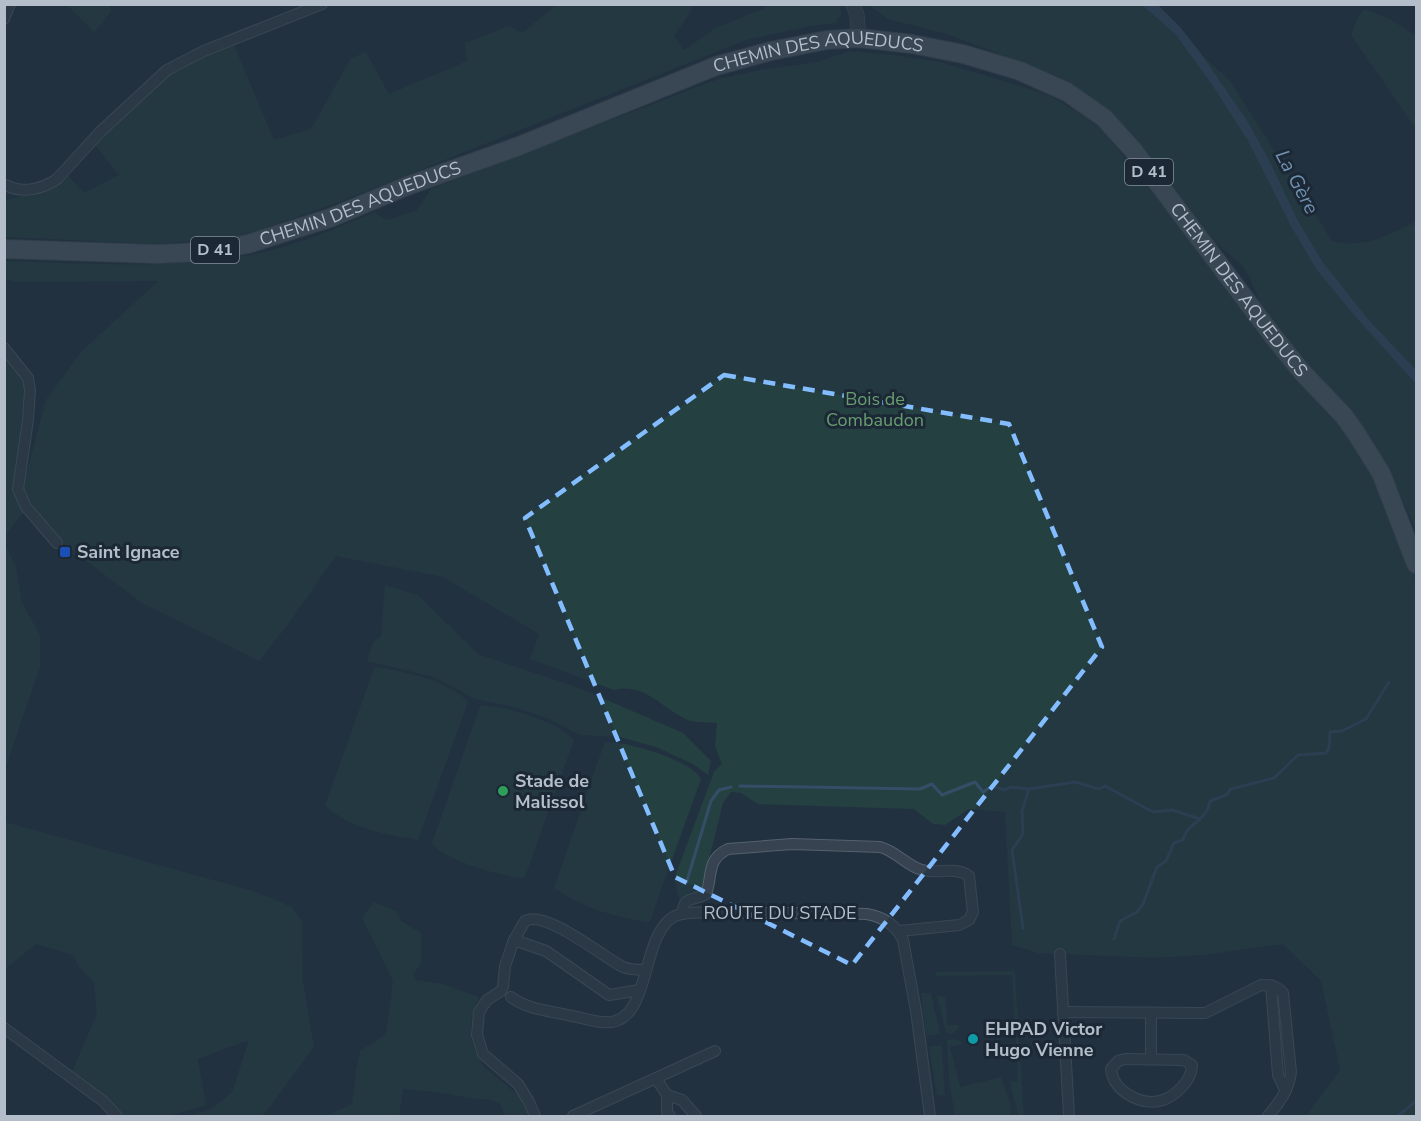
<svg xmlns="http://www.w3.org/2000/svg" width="1421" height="1121" font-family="'Nunito Sans',sans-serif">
  <rect width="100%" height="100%" fill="#223140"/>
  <g fill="#244041">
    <polygon points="840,4 841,14 836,23 810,26 746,40 337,203 257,231 228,238 156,244 5,237 4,202 9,199 54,188 67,174 84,193 119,175 94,144 165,76 180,66 234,45 274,140 311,129 351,58 366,52 389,94 467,61 465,43 509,26 522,33 556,5 693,5 690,13 674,36 684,50 714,29 771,5"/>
    <polygon points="67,5 110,5 111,12 94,32"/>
    <path d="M868,5H1142L1176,35L1194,58L1202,55L1230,81L1332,241C1364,249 1389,235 1416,221V535L1414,525L1391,475L1372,439L1275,325L1260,302L1249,276L1240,263L1198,229L1117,121L1099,103L1057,76L947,34L888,19Z"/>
    <polygon points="1364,9 1390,19 1416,36 1416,129 1351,35 1356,21"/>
    <path d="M850,51L895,55L940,62L1027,88L1052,97L1082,115L1103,131L1186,234L1233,299L1284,362L1346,430L1379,487L1416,579V1116H1306L1340,1070L1321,981L1283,944L1203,955L1153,958L1038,953L1012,945L1005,812L969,809L945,825L933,824L914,809L758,804L741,793L731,792L723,803L702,887L699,893L679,899L674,879L714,772L722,764L715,746L717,723C708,722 696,723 688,720C662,709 645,682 614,690L530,659L539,634L443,577L336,556L286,627L259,661L142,603L56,538L22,490L46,400L81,352L158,281L18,282L5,279L4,261C84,263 177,270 255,254C296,246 336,228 375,212L386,220L416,211L431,189L718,79L761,70L817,62Z"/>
    <polygon points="4,353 23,379 28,392 14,492 17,502 24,512 5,535"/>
    <polygon points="5,545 16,567 22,603 40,635 40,667 5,769"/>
    <polygon points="385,585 418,595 478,654 579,688 683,733 711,761 708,775 693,764 656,747 620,737 580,735 549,719 515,707 475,699 433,677 367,661 373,642 381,636"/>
    <path d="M377,667C403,671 451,681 468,702L418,840C386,835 351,828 325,806L374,668Z"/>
    <path d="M480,706C503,704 559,722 574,740L525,877L523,878C501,876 444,861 432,843Z"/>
    <path d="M607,742C628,742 691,760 701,779L650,921L648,922C614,917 583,908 554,888L604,744Z"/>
    <polygon points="5,822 256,892 292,907 302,921 303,981 314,1047 263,1116 189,1116 211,1109 232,1092 249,1040 198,1059 206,1105 168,1116 124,1116 111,1101 71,1074 97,1014 94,982 80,969 73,955 36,944 5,969"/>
    <path d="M374,902L396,911L401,921L421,933L422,962L413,975L416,980L443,984L479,997L471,1020V1040L483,1066L519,1096L526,1111L527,1116H505L500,1104C490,1098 482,1100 472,1098C449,1095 427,1090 403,1089L399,1116H326L352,1104L356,1070L360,1051L386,1034L393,981L362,918Z"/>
    <polygon points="1014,971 1015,973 1024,1116 1018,1116 1010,1082 1018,1081 1012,975 935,976 936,972"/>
    <polygon points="921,993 931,993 940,1034 926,1036"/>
    <polygon points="937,995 946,997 947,1025 959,1025 959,1028 952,1034 946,1033"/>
    <polygon points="955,1039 961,1041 962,1044 950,1047 960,1087 1001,1077 1010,1102 1011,1116 955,1116 949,1080 947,1040"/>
    <polygon points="929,1046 942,1046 945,1095 937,1096"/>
  </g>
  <polygon fill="#354e68" points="1142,5 1157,5 1160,7 1181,28 1202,55 1248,122 1271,164 1297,219 1322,261 1367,318 1416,370 1416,384 1354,315 1316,269 1291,226 1248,141 1215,89 1176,35"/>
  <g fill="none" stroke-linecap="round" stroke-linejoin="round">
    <g stroke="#354e68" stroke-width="3">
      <polyline points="1415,228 1416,230"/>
      <polyline points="1416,428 1416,432"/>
      <polyline points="740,786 920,789 932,784 942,795 975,782 983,792 992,786 1004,790 1011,787 1029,789 1075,782 1099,789 1105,786 1153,812 1172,810 1200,819"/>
      <polyline points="686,884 711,801 719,790 731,787"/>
      <polyline points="1023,928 1012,850 1023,834 1022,811 1029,789"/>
      <path d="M1114,939L1120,921L1137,912L1143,904L1157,867L1166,861L1174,843L1183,840C1187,822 1206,823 1210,801L1226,795L1231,789L1274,778L1298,755L1326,753L1329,748L1330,732L1342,731L1366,719L1389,682"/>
      <polyline points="1398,1116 1416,1101"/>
    </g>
    <g stroke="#55616d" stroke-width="12">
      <g id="minor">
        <polyline points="4,19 10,4"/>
        <path d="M6,185C21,194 43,189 57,179L100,132L167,70L204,51L322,4"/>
        <polyline points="4,348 28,378 30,390 28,420 18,489 26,507 57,543"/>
        <path d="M682,914C684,895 692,902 706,894C713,875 706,860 728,849L792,844L880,847C896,851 907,866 922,870C938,874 955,866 969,876L973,912L969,920L959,925L899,931"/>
        <polyline points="514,940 546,951 609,995 640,990"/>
        <polyline points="1060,954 1069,1116"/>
        <polyline points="1271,985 1278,1075 1285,1090"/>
        <path d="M511,997C528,1010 552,1011 572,1016C584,1018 600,1024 612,1022C651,1016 641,933 675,916C688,910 715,913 730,913C775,913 821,913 867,914C883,917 896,925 903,940L916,1011L930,1116"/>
        <path d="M1063,1012L1205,1013L1261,985C1271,985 1277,986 1283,993L1291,1072C1289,1090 1279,1103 1268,1116"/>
        <polyline points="1151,1014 1151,1059"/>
        <polyline points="4,1028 103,1101 117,1116"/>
        <path d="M1125,1059L1184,1060L1192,1065C1192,1072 1190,1076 1186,1082C1180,1090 1172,1097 1163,1100C1143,1107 1113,1092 1111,1069L1118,1061Z"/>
        <polyline points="657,1080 667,1095 667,1112 670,1116"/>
        <polyline points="667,1095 682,1100 696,1116"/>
        <path d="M535,1116L529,1102L518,1084L483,1054L477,1035L479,1012L487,1000L501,991L503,987L505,966L514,940L525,921C545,909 603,957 623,967C630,970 638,970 646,970"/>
        <polyline points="573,1116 715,1051"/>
      </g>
    </g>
    <g stroke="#55616d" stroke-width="15">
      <polyline id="tertiary" points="853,4 857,15 859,38"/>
    </g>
    <g stroke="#404c59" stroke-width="20">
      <g id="primary">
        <path id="s1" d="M4,249L157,254L203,252L248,244L330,218L407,186L519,146L716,66L771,51L827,40L859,38L912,44L963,54L1020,71L1067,92L1104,118L1133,150L1273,336L1302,372L1344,416L1356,433L1381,473L1416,564"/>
      </g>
    </g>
    <use href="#minor" stroke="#374350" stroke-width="10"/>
    <use href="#tertiary" stroke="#374350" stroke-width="14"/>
    <use href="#primary" stroke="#546270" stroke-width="18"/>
  </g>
  <path d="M0 0H1421V1121H0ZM724,375L1009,424L1102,647L852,965L675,877L525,518Z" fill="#223140" fill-opacity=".55" fill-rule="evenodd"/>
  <path fill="none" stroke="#83bdff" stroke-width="4.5" stroke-dasharray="12 8" stroke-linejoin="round" d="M724,375L1009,424L1102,647L852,965L675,877L525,518Z"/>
  <rect fill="#1a4fb4" stroke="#1c2835" stroke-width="2" x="59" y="546" width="12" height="12" rx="3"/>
  <circle fill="#2e9e5b" stroke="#1c2835" stroke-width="2" cx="503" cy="791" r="6"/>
  <circle fill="#0f9aa8" stroke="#1c2835" stroke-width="2" cx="973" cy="1039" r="6"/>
  <g text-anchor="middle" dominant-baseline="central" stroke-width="6" stroke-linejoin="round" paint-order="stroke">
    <g fill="#1c2835" stroke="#86919d" stroke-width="1.5">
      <rect x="1125" y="159" width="48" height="26" rx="4.5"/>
      <rect x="191" y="237" width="48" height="26" rx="4.5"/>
    </g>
    <g font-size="16" font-weight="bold" fill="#b3beca">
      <text x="1149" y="172">D 41</text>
      <text x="215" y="250">D 41</text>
    </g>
    <g font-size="18" fill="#b3beca" stroke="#1c2835">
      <text stroke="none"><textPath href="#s1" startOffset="850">CHEMIN DES AQUEDUCS</textPath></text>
      <text stroke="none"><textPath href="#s1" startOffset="364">CHEMIN DES AQUEDUCS</textPath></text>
      <text stroke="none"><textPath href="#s1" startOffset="1372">CHEMIN DES AQUEDUCS</textPath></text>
      <text x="780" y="913">ROUTE DU STADE</text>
    </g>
    <g font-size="18" fill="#689d70" stroke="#1c2835">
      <text x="875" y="399">Bois de<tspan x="875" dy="21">Combaudon</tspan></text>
    </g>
    <g font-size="18" font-weight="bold" fill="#b3beca" stroke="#1c2835" text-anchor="start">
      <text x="77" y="552">Saint Ignace</text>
      <text x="515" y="781">Stade de<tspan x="515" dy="21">Malissol</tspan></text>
      <text x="985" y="1029">EHPAD Victor<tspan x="985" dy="21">Hugo Vienne</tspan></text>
    </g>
    <g font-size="20" font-style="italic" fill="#7091b0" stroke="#1c2835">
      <text transform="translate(1297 182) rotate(62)">La Gère</text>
    </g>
  </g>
  <rect width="1421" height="1121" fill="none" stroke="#b3beca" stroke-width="12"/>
</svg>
